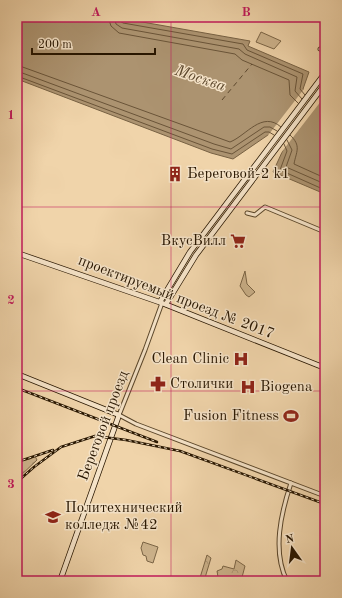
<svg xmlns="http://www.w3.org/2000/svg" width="342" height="598" font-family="'Old Standard TT',serif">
  <defs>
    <pattern id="forest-crowns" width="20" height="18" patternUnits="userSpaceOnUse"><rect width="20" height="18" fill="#ceb48d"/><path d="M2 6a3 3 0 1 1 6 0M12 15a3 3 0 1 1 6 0" fill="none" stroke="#b19a78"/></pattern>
  </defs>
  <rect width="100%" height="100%" fill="#f0d4aa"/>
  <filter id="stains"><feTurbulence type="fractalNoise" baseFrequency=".005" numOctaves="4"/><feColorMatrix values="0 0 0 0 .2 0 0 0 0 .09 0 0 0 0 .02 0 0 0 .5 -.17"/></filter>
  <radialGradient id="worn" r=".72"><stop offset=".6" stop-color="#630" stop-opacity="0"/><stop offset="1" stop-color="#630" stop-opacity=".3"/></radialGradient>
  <g fill="url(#forest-crowns)" stroke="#7b6546">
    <polygon points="35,456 37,460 17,479 17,462 30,459"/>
    <polygon points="207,555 211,558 204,581 199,581"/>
    <polygon points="236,560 245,566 241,581 221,581 218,577 217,571 222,569 223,566 234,569"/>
  </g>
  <g fill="#ceb48d" stroke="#7b6546">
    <polygon points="261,32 281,41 274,49 256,42"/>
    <polygon points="245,271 247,284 255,292 249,297 246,295 240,286"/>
    <polygon points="143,542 158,547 153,563 147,561 146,556 143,555 141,548"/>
  </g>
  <polygon fill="#ac9370" stroke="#776143" points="17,17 114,17 250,41 248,46 309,72 303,89 320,99 325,96 325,194 273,172 283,150 268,135 233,159 211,153 17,79"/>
  <polygon fill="#f0d4aa" points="307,85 306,88 320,97 325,94 325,96 277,158 281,150 267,138 266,138"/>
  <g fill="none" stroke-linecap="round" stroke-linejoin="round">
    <g stroke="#6a5438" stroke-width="1">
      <polyline points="108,17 111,26 119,33 235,54 242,60 289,80 290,95 298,103"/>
      <polyline points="114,17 116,24 122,28 239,49 245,54 297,77 295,91 302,99"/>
      <polyline points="119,17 120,21 123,23 243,44 247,50 303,74 300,89 305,95"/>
      <path d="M17,65L230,142C246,136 262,110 281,127"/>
      <polyline points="17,71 214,144 231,149 264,127 270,127 277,131"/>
      <polyline points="17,76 212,149 232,154 265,132 269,132 274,135"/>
      <path d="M290,135C302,146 296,152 294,164L325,178"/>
      <polyline points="287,140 292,150 286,167 325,184"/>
      <polyline points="284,144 287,151 280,170 325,190"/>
    </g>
    <polyline stroke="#5d482d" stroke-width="1" stroke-dasharray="5 4" stroke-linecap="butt" points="222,100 252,64"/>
    <g stroke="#5a462a" stroke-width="5">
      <g id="street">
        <polyline points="320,49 325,51"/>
        <polyline points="247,213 255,215 265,207 325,232"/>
        <polyline points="162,303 145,350 119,415 136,424 325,496"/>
        <path d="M287,581C272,551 281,513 291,483"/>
      </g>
    </g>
    <g stroke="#281600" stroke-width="6">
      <g id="secondary">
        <polyline points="17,253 162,303 325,368"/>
        <polyline points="160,302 190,252 325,73"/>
        <polyline points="166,304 196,255 325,84"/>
        <polyline points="17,374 119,415 60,581"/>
      </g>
    </g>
    <use href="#street" stroke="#f5e3c8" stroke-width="3"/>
    <use href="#secondary" stroke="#f5e3c8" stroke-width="4.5"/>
    <g stroke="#281600" stroke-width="2.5">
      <g id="rail">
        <polyline points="17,388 157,442"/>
        <polyline points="17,462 53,450"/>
        <polyline points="17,482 34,467 61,447 95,436 126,440 180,451 325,504"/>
      </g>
    </g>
    <use href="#rail" stroke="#f5e3c8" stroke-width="1" stroke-dasharray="3" stroke-linecap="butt"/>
  </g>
  <path fill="none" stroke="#c2185b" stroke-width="1" stroke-opacity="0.55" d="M171,17V581M17,207H325M17,391H325"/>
  <defs>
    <g id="building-bare" transform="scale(1.2)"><path d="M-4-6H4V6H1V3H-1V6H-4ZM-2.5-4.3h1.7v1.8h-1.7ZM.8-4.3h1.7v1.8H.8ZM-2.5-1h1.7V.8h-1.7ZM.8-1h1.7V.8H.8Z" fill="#8f2418" stroke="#f5e3c8" stroke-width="2.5" paint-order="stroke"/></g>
    <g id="supermarket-bare" transform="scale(1.2)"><path d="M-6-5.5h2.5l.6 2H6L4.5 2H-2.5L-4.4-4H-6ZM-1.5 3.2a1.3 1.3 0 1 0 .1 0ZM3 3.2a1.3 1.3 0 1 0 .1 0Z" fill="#8f2418" stroke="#f5e3c8" stroke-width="2.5" paint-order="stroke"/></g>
    <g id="hospital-bare" transform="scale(1.2)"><path d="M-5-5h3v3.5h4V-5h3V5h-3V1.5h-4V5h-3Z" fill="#8f2418" stroke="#f5e3c8" stroke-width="2.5" paint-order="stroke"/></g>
    <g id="pharmacy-bare" transform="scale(1.2)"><path d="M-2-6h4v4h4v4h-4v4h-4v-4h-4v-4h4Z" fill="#8f2418" stroke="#f5e3c8" stroke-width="2.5" paint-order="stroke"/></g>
    <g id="stadium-bare" transform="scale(1.2)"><path d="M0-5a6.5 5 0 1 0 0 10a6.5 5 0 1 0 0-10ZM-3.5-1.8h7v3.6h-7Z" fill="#8f2418" stroke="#f5e3c8" stroke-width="2.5" paint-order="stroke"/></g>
    <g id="university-bare" transform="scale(1.2)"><path d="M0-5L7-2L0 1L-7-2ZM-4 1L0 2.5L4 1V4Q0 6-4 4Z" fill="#8f2418" stroke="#f5e3c8" stroke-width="2.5" paint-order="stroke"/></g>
  </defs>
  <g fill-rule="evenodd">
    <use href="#building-bare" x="175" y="174"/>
    <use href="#supermarket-bare" x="238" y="241"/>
    <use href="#hospital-bare" x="241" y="359"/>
    <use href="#pharmacy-bare" x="158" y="384"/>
    <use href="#hospital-bare" x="248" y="387"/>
    <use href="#stadium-bare" x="291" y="416"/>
    <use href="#university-bare" x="53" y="517"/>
  </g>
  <g text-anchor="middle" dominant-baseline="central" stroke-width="3" stroke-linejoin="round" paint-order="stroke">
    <g font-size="15" fill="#281600" stroke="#f5e3c8" text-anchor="start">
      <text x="187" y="174">Береговой-2 k1</text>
      <text x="226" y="241" text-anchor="end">ВкусВилл</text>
      <text x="229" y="359" text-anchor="end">Clean Clinic</text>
      <text x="170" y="384">Столички</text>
      <text x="260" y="387">Biogena</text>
      <text x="279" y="416" text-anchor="end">Fusion Fitness</text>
      <text x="65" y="508">Политехнический<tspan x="65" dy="17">колледж №42</tspan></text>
    </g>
    <g font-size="15" fill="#281600" stroke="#f5e3c8">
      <text transform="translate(176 298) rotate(21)">проектируемый проезд № 2017</text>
      <text transform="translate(104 426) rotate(-69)">Береговой проезд</text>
    </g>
    <g font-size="16" font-style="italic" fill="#5d482d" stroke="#f5e3c8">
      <text transform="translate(200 79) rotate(19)">Москва</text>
    </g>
  </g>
  <rect width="342" height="598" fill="none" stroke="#f0d4aa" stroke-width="44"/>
  <g transform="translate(292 548) rotate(346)" stroke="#f5e3c8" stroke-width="3" paint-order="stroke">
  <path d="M0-3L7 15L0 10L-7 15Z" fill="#281600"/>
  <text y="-6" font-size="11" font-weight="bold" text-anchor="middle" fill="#281600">N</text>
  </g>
  <path d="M32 48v6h123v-6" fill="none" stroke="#281600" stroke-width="2"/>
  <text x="38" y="48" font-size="12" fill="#281600" stroke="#f5e3c8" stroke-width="3" paint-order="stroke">200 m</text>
  <rect x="22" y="22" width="298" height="554" fill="none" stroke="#c2185b" stroke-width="1.5"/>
  <g font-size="13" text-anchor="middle" font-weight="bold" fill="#c2185b">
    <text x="96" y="16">A</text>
    <text x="246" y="16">B</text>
    <text x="11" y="119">1</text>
    <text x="11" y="304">2</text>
    <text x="11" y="488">3</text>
  </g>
  <rect width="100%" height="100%" filter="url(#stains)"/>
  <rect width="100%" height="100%" fill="url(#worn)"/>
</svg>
